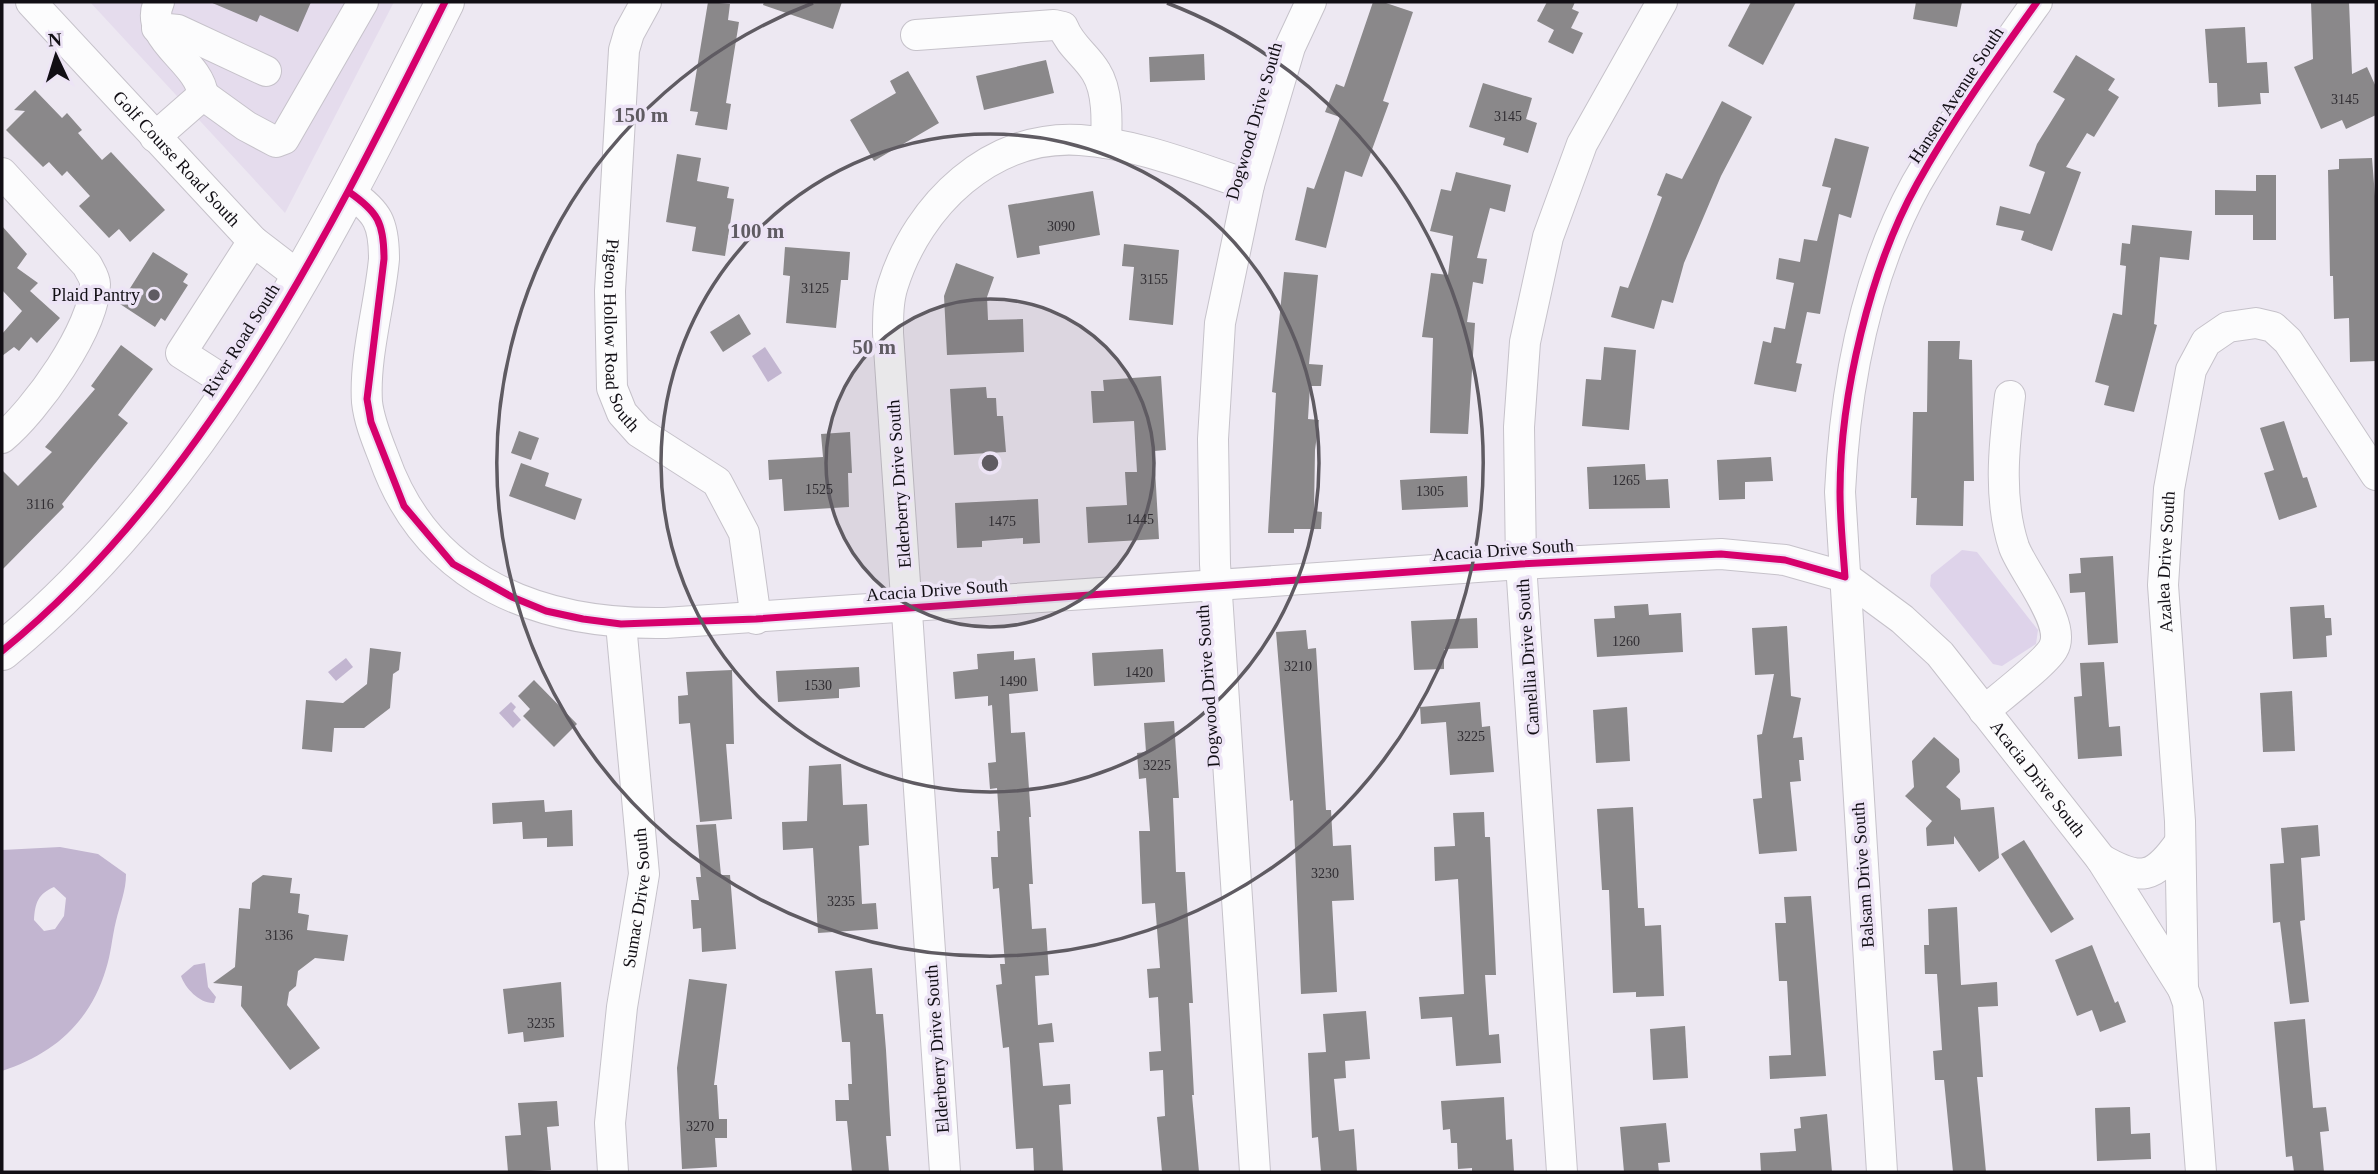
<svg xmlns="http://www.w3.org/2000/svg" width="2378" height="1174" font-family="Georgia,serif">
  <rect width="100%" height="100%" fill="#ede8f2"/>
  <polygon fill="#e5dced" points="90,2 394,2 285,213"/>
  <polygon fill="#ded3ea" points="1962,550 1977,552 2038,630 2036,644 2002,666 1993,664 1930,586 1931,575"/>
  <g fill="#c2b5d0" fill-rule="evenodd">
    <polygon points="765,347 782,373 768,382 752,356"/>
    <polygon points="346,658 353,667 336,681 328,672"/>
    <polygon points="511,702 516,707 513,711 521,720 513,728 499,713"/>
    <path d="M60,847L98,854L126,874C126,891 120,904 116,921C112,937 111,954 106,969C90,1022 54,1054 2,1071V850ZM54,887L66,898L64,916L55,929L44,931L34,920C35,903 38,894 54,887Z"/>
    <path d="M205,963L208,987L216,997L214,1003C200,1004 185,988 181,976L194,965Z"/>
  </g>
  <g fill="#8a888a">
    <polygon points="210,2 311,2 298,32 260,15 257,22"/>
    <polygon points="708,2 730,4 728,20 739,22 726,103 731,104 727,130 695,125 698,112 690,111"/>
    <polygon points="764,2 842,2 833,29 763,5"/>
    <polygon points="1373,2 1383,2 1413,12 1383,101 1389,103 1362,177 1345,171 1326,248 1295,240 1307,187 1314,189 1340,117 1325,112 1336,84 1344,87"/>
    <polygon points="1547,2 1575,2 1572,9 1579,12 1571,28 1583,33 1573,54 1548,42 1554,30 1537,21"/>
    <polygon points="1751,2 1796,2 1763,65 1728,46"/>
    <polygon points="1916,2 1962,2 1957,27 1913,19"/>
    <polygon points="2311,2 2349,2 2352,74 2367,67 2376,87 2376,115 2346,129 2342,120 2321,129 2294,67 2313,59"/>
    <polygon points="2245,27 2247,63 2267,62 2269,93 2260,93 2261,104 2218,107 2217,83 2209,83 2205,29"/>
    <polygon points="1204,54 1205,80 1150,82 1149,57"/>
    <polygon points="2076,55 2115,79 2108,90 2119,97 2094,137 2087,133 2066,167 2081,172 2052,251 2021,240 2024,231 1996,225 2000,206 2030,214 2045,172 2029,166 2037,144 2065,99 2053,92"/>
    <polygon points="1046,60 1054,93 984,110 976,76"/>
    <polygon points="908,71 939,123 874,161 850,120 896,93 890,81"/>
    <polygon points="1483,83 1532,98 1526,119 1537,123 1528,153 1503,145 1505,138 1469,127"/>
    <polygon points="35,90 62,118 67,113 82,130 78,133 102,160 111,152 165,210 130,242 119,229 109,238 79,206 90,196 67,171 62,176 49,162 43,167 6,130 25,111 14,110"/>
    <polygon points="1722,101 1752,117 1721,176 1684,263 1673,303 1662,300 1654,329 1611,317 1620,286 1628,288 1662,197 1657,195 1666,173 1682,179"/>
    <polygon points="1835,138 1869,147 1851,218 1839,214 1820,314 1807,312 1796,363 1802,364 1796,392 1754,384 1763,341 1771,343 1774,327 1785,329 1794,283 1776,279 1779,258 1800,262 1804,239 1817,241 1831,188 1822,186"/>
    <polygon points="677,154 701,158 697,181 729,187 727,198 734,199 725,256 692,251 696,227 666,222"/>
    <polygon points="2372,158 2376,209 2376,361 2350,362 2349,318 2334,319 2333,276 2330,276 2328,170 2339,169 2339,159"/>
    <polygon points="1456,172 1511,185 1505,212 1490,208 1477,258 1487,259 1483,284 1473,282 1467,322 1475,323 1468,434 1430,433 1433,338 1422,337 1431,273 1448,275 1453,236 1430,231 1441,189 1451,191"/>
    <polygon points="2256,175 2276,175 2276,240 2253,240 2253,215 2215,215 2215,190 2256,191"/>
    <polygon points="1093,191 1100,235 1039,246 1040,254 1017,258 1008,205"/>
    <polygon points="2132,225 2192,231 2189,260 2160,257 2154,324 2157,325 2134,412 2104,405 2109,386 2095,382 2113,313 2122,315 2126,266 2120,265 2122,243 2130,244"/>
    <polygon points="2,226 27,254 17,268 38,283 30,291 60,318 37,343 31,337 19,351 14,347 2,356 2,334 22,311 2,290"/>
    <polygon points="1124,244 1179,250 1173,325 1129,320 1134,267 1122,266"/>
    <polygon points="785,247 850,252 848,280 841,280 836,328 786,323 790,276 783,275"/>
    <polygon points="153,252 188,274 183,282 188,285 165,321 161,318 155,327 120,304"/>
    <polygon points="956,263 994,277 987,297 988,320 1023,319 1024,352 947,355 944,296"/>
    <polygon points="1284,272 1318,275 1309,364 1323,365 1321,386 1310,386 1308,419 1319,420 1315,450 1314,511 1322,512 1321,529 1294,529 1294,533 1268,533 1276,393 1272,392"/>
    <polygon points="739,314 751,334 723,352 710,332"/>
    <polygon points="1928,341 1960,341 1959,359 1972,360 1974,481 1964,481 1963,526 1916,525 1917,498 1911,498 1913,412 1927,412"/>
    <polygon points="121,345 153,369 118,415 128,423 62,504 64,507 2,570 2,470 18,486 52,452 45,447 95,389 91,386"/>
    <polygon points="1604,347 1636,350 1629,430 1582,426 1586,379 1601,380"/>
    <polygon points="1161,376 1166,450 1154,451 1159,539 1088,543 1086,507 1127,505 1125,472 1137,472 1134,421 1093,423 1091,391 1104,391 1103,380"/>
    <polygon points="986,387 987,398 996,398 997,416 1003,416 1006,452 954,455 950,389"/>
    <polygon points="2284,421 2303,478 2307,477 2317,507 2279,520 2264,473 2274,470 2260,428"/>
    <polygon points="519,431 539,438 531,460 511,453"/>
    <polygon points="850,432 852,473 848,473 849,507 784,511 782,479 769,480 768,460 823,457 821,434"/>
    <polygon points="1771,457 1773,481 1745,482 1745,499 1719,500 1717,460"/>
    <polygon points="521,463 549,473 545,486 582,499 575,520 509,496"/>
    <polygon points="1645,464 1646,480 1668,479 1670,508 1589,509 1587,467"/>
    <polygon points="1467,476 1468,507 1402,510 1400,480"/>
    <polygon points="1038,499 1040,543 1023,544 1023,538 982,541 982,547 957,548 955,503"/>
    <polygon points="2113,556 2118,643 2088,645 2085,592 2070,593 2069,574 2081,573 2080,558"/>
    <polygon points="1648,604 1649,615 1681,613 1683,652 1597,657 1594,619 1615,618 1614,606"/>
    <polygon points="2324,605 2325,618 2331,618 2332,635 2326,636 2327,657 2293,659 2290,607"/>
    <polygon points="1477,618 1478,648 1444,649 1444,669 1414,670 1411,621"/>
    <polygon points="1787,626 1791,696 1801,698 1793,738 1802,737 1804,760 1799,760 1801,781 1790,782 1797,851 1759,854 1753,799 1762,798 1757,735 1762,734 1774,674 1755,675 1752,628"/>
    <polygon points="1306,630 1308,649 1316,648 1326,810 1331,810 1333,846 1351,845 1354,900 1332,901 1337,992 1301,994 1293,800 1290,801 1276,632"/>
    <polygon points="370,648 401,652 399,670 393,674 390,708 364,728 334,728 332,752 302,749 306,700 343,703 367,684"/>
    <polygon points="1163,649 1165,682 1094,686 1092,653"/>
    <polygon points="1014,651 1014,660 1035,658 1038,691 1009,694 1011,733 1025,732 1031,817 1029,817 1033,884 1029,884 1032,929 1046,928 1049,975 1035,976 1038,1025 1052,1023 1054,1042 1039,1043 1043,1086 1070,1084 1071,1104 1059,1105 1063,1172 1034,1172 1033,1148 1016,1149 1009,1047 1003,1048 996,985 1002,984 1000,964 1005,964 999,888 993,889 991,857 998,857 997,831 1000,831 997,788 990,789 988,763 996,762 992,705 988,706 988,696 955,699 953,672 978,669 977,654"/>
    <polygon points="2104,662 2109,727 2120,726 2122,756 2078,759 2074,697 2082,696 2080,663"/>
    <polygon points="859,667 860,687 839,689 839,698 778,702 776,671"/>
    <polygon points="732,670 734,744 726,744 732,819 700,822 690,723 679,724 678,696 688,695 686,672"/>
    <polygon points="534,680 577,724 554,747 523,716 530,709 518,696"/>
    <polygon points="2292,691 2295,751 2263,752 2260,693"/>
    <polygon points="1480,702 1482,727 1490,726 1494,772 1450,775 1446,722 1421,724 1420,707"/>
    <polygon points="1627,707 1630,761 1596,763 1593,710"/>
    <polygon points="1174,721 1179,798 1173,798 1176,872 1185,872 1193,1003 1189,1003 1194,1095 1192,1095 1199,1172 1162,1172 1157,1117 1165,1116 1163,1070 1150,1071 1149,1052 1161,1051 1158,997 1149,998 1147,969 1160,968 1155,903 1142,904 1139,831 1150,831 1146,778 1139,779 1137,753 1146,752 1144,723"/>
    <polygon points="1934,737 1959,759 1960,772 1946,787 1960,799 1961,810 1994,807 1999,858 1979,872 1954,836 1954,844 1927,846 1926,828 1932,821 1905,796 1914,787 1912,761"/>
    <polygon points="841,764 843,805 867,804 869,845 859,846 862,904 876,903 878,929 818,933 813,848 783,850 782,822 807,821 809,766"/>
    <polygon points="544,800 545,812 572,810 573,846 547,847 547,838 523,839 522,822 493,824 492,803"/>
    <polygon points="1633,807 1638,908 1644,908 1645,926 1661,925 1664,996 1636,997 1636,992 1613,993 1609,890 1602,890 1597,809"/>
    <polygon points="1484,812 1485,837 1490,837 1496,975 1485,975 1489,1035 1499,1034 1501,1063 1456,1066 1452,1017 1421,1019 1419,997 1464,994 1458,879 1435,881 1434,847 1455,846 1453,813"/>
    <polygon points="716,824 721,875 730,875 736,949 702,952 701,928 693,929 691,900 699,900 696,877 701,877 696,825"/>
    <polygon points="2318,825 2320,856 2301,858 2305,920 2300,921 2309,1002 2290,1004 2280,922 2273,923 2270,864 2284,863 2281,828"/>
    <polygon points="2024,840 2074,919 2051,933 2001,854"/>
    <polygon points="263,875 292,878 290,893 300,894 298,913 309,915 307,930 348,935 344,961 315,958 298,971 296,986 289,992 287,1005 320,1048 290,1070 241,1006 242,986 213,983 235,967 239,908 250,909 252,883"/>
    <polygon points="1811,896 1826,1076 1770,1079 1769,1056 1791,1055 1787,981 1779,981 1775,923 1786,923 1784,897"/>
    <polygon points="1957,907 1961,985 1997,982 1998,1006 1978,1007 1983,1077 1977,1077 1986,1172 1953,1172 1944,1080 1935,1080 1933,1051 1942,1050 1937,974 1925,974 1924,945 1929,945 1928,909"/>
    <polygon points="2092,945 2115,1003 2118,1001 2126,1022 2100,1032 2092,1010 2077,1016 2055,960"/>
    <polygon points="872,968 876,1014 883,1014 886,1050 891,1136 886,1136 889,1172 852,1172 847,1121 836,1121 835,1100 849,1100 848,1084 852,1084 850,1042 842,1042 835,971"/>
    <polygon points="689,979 727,984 714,1085 717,1085 719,1119 727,1119 727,1138 715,1138 717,1167 682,1169 677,1068"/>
    <polygon points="561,982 564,1037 524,1042 523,1032 508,1034 503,989"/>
    <polygon points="1366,1011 1370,1059 1345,1061 1346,1078 1334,1079 1339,1131 1354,1129 1357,1172 1321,1172 1318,1137 1312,1138 1308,1053 1326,1052 1323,1014"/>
    <polygon points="2305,1019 2313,1108 2326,1107 2329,1131 2320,1132 2324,1172 2294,1172 2292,1156 2286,1157 2274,1022"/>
    <polygon points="1685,1026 1688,1078 1653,1080 1650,1029"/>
    <polygon points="1504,1097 1506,1140 1512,1139 1514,1172 1472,1172 1472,1168 1458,1169 1457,1143 1451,1143 1450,1129 1443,1130 1441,1101"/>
    <polygon points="557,1101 559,1126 547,1127 551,1170 508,1172 505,1136 521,1135 518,1103"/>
    <polygon points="2130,1107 2131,1134 2150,1133 2151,1159 2097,1161 2095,1108"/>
    <polygon points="1827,1114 1832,1172 1761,1172 1760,1153 1796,1151 1794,1129 1801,1128 1800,1117"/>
    <polygon points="1666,1123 1670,1162 1658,1163 1659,1172 1624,1172 1620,1127"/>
  </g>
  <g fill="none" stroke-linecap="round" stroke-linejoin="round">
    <g stroke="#c6c2ca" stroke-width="32">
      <g id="minor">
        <path id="s1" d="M31,2L253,241L300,277"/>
        <path id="s2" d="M646,2L629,33L624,50L610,291L612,388L622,413L639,432L717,482L744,533L756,619"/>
        <polyline points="157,28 178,30 266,71"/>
        <path d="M916,35L1054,25L1063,27C1070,46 1086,55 1096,72C1108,91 1107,121 1106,143"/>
        <polyline points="203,95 246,126 276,142 284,139 363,2"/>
        <path d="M155,137L203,95C199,60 142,39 159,2"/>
        <path d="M2,173L87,265C90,271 95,278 95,284C95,328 35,411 2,438"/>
        <path id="s3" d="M349,192C378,212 384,223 384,259C380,304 364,357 367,402C369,421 377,440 384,458C428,583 541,625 665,623L1521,564L1721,554L1785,560L1845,577L1902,619L1940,654L2101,859L2183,989"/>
        <polyline points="234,387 181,353 253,241"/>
        <path d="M1984,711C1999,698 2045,663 2053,649C2068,624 2023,572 2014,547C1998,499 2004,445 2010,396"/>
        <path d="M2101,859C2141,882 2154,879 2180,842"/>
        <path id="s4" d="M613,1172L610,1123L622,1007L644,874L621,624"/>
        <path d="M945,1172L888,333C888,317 888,300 893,285C918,205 991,134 1080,140C1138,144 1194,167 1249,185"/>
        <polyline points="1255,1172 1215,564 1213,439 1220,323 1249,185 1290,47 1311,2"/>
        <polyline points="1562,1172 1521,564 1519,427 1525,342 1548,237 1582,144 1662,2"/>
        <path d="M1882,1172L1840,492C1845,388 1865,277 1916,184C1952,121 1995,61 2037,2"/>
        <path id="s5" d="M2201,1172L2188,1003L2183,989L2180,821L2163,585L2169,489L2191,370L2206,342L2228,327L2256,323L2273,327L2288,341L2376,475"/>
      </g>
    </g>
    <g stroke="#c6c2ca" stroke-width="40">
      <path id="major" d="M2,651C205,486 330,231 445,2"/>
    </g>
    <use href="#minor" stroke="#fcfcfd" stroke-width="30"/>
    <use href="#major" stroke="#fcfcfd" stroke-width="38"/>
    <g stroke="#ede4f6" stroke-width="11">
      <g id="cycleway">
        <path d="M349,192C378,212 384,223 384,259L367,399L371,422L404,506L453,564L512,597L546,611L583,619L621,624L756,619L1521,564L1721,554L1785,560L1845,577C1843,549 1840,520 1840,492C1840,396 1870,268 1917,184C1952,121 1995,61 2037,2"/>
        <path d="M2,651C205,486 330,231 445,2"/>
      </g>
    </g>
    <use href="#cycleway" stroke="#d6006c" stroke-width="7"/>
  </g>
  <circle cx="990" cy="463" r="164" fill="#5f5b62" fill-opacity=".12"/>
  <g fill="none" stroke="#5f5b62" stroke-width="3.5">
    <circle cx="990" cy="463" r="164"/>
    <circle cx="990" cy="463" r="329"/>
    <path d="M1167 3A493 493 0 1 1 813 3"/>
  </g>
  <circle fill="#5f5b62" stroke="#ede4f6" stroke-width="2.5" cx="154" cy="295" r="7"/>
  <g text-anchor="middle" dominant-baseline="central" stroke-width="7" stroke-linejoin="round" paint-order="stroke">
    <g font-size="14" fill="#302d32">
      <text x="2345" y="99">3145</text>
      <text x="1508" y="116">3145</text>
      <text x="1061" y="226">3090</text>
      <text x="1154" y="279">3155</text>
      <text x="815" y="288">3125</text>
      <text x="1626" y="480">1265</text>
      <text x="819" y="489">1525</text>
      <text x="1430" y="491">1305</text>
      <text x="40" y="504">3116</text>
      <text x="1140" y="519">1445</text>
      <text x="1002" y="521">1475</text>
      <text x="1626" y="641">1260</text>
      <text x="1298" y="666">3210</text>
      <text x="1139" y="672">1420</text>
      <text x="1013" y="681">1490</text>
      <text x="818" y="685">1530</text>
      <text x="1471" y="736">3225</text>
      <text x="1157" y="765">3225</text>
      <text x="1325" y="873">3230</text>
      <text x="841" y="901">3235</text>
      <text x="279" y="935">3136</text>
      <text x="541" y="1023">3235</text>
      <text x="700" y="1126">3270</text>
    </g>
    <g font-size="18" fill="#120f15" stroke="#ede4f6">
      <text transform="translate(1956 95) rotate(-57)">Hansen Avenue South</text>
      <text transform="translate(1254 121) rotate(-74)">Dogwood Drive South</text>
      <text stroke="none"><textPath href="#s1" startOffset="214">Golf Course Road South</textPath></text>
      <text stroke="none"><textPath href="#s2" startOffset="341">Pigeon Hollow Road South</textPath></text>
      <text transform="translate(241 340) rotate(-58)">River Road South</text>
      <text transform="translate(899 484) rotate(-94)">Elderberry Drive South</text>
      <text transform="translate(1503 550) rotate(-4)">Acacia Drive South</text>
      <text stroke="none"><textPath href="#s5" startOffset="612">Azalea Drive South</textPath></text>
      <text transform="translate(937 590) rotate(-4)">Acacia Drive South</text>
      <text transform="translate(1528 657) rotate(-94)">Camellia Drive South</text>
      <text transform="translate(1208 686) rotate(-94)">Dogwood Drive South</text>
      <text stroke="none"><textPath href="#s3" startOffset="2100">Acacia Drive South</textPath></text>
      <text transform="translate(1863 875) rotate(-94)">Balsam Drive South</text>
      <text stroke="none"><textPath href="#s4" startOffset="276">Sumac Drive South</textPath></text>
      <text transform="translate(937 1049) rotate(-94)">Elderberry Drive South</text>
    </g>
    <g font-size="18" fill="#120f15" stroke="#ede4f6" text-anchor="end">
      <text x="140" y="295">Plaid Pantry</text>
    </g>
  </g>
  <circle cx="990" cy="463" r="10" fill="#5f5b62" stroke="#ede4f6" stroke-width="3.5"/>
  <g font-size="21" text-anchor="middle" font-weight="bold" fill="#5f5b62" stroke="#ede4f6" stroke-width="7" stroke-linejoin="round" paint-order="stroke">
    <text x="641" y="122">150 m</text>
    <text x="757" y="238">100 m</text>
    <text x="874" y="354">50 m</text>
  </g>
  <rect width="2378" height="1174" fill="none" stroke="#120f15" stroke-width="7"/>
  <g transform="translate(56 56) rotate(356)" stroke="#ede4f6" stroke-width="5" paint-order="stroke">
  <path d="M0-5L12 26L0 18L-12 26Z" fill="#120f15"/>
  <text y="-10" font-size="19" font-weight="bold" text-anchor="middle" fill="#120f15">N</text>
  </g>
</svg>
